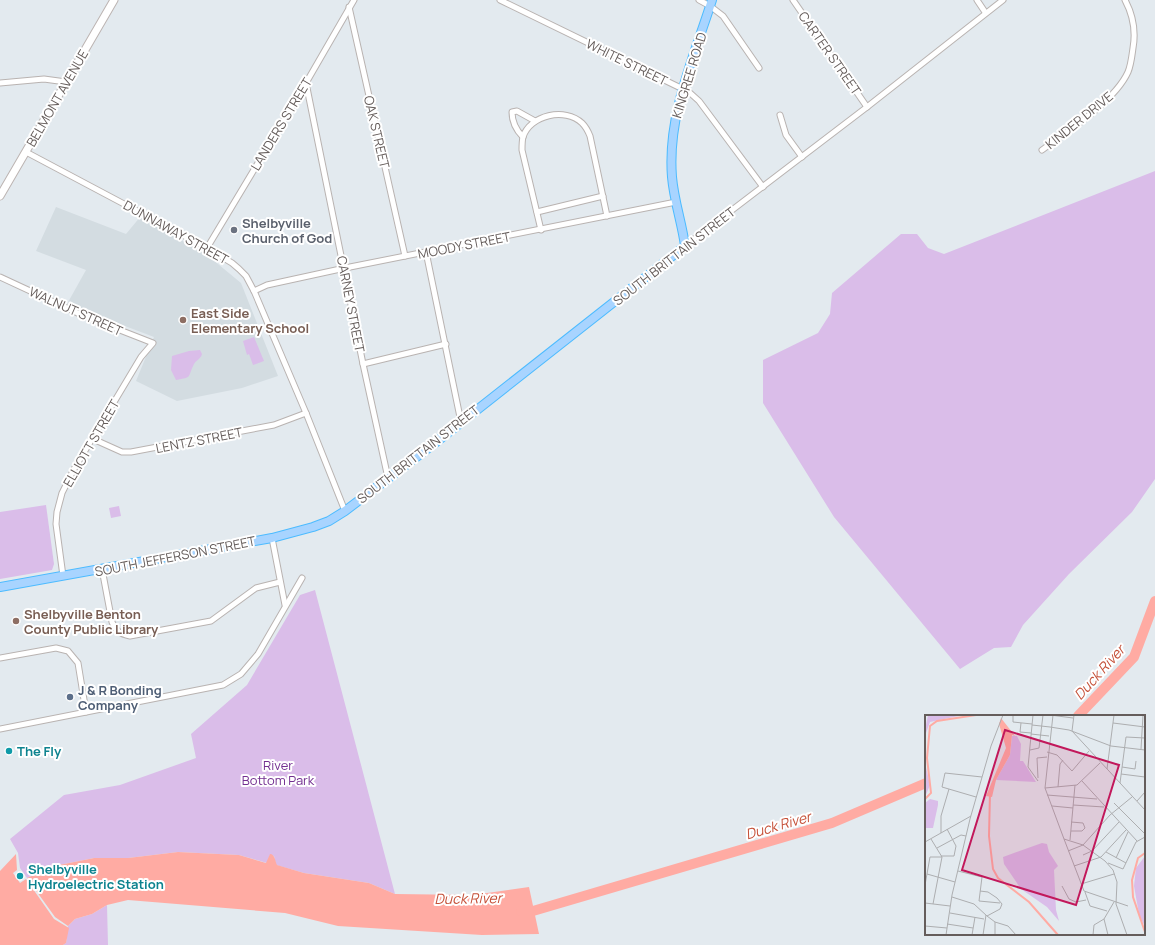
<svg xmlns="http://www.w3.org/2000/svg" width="1155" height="945" font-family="Manrope,sans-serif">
  <rect width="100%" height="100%" fill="#e3eaef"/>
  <polygon fill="#d3dce1" points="56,207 126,234 141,216 207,255 241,283 278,376 242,388 177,401 136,381 154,337 67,304 86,270 36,251"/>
  <g fill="#dabde9">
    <polygon points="1155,171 1155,479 1132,512 1069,574 1023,625 1011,647 994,648 960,669 834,517 763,403 763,360 818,333 830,314 832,293 901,234 917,234 928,248 944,254"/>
    <polygon points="254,337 264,361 253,365 249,354 247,355 243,341"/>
    <path d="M200,350L202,354C201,359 196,360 194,364C187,378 193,377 176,380L171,370L172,356L189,351Z"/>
    <polygon points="46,505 54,564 52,570 0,579 0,512"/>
    <polygon points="119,506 121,516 111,518 109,508"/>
    <polygon points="315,590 395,894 369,883 304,873 276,865 274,856 270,855 267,863 239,855 178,852 128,858 94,858 54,866 27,878 20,868 18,853 10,839 64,795 120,785 196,758 191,734 247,685 300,595"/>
    <polygon points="107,905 108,945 63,945 66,943 68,926 75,919 92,914"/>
  </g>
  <g fill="#ffaba3">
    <path d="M178,852L239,855L266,863L270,854C275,854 275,861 277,865L304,873L369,883L395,894L473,895L529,887L539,934L482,935L338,926L285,913L128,900L107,905L92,914L75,919L68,926L55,917L27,878L54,866L94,858H128Z"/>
    <polygon points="16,854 17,870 13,873 20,883 26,879 54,919 69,928 66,943 63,945 0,945 0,871"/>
  </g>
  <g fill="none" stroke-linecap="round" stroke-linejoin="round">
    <g stroke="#ffaba3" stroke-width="10">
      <polyline points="1078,716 1134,657 1155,601"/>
      <polyline points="521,911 533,911 832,823 926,783"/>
    </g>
    <g stroke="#b9b3b1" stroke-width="7">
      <g id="minor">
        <polyline points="500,0 689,92 699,101 763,187"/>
        <polyline points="699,0 710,6 723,16 759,68"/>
        <polyline points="793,0 867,107"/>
        <polyline points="977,0 985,12"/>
        <polyline points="349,7 405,256"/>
        <polyline points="0,83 44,79 66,82"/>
        <polyline points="306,83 363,364 388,478"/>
        <polyline points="780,115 786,135 802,157"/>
        <path d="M523,137C516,130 512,122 512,112L517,111L535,121"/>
        <path d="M1042,150C1067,132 1115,101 1128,72C1131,65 1132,55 1133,48C1136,31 1133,15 1125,0"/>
        <polyline points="26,152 207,248 232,263 239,269 246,276 254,291 306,413 345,511"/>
        <polyline points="537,212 603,196"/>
        <path d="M541,230L522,150C522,146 522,141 523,137C530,115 565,107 582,123C585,126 588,131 590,136L607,216"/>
        <polyline points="685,246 867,107 1003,0"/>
        <polyline points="207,248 306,83 354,0"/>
        <polyline points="426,252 461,422"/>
        <polyline points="0,277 84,316 153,343 141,357 74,469 62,493 57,512 56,524 63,576"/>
        <polyline points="254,291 267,285 345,268 676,202"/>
        <polyline points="363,364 446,344"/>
        <polyline points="93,439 122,452 131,452 274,425 306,413"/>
        <polyline points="272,538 285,605"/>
        <path d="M102,569L112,622C116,631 120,634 130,636L211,621L256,588L280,582"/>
        <polyline points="0,658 56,648 68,651 78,663 86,712"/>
        <polyline points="0,729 223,685 241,674 258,654 302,578"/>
      </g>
    </g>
    <g stroke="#bcb4b2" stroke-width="9">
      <polyline id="secondary" points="0,196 114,0"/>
    </g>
    <g stroke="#4cbbff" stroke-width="10">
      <path id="primary" d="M0,587L272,538L313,527L329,521L345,511L435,443L685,246C682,223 674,201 672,177C667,115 694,57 712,0"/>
    </g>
    <use href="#minor" stroke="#fff" stroke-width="5"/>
    <use href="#secondary" stroke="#fff" stroke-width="7"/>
    <use href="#primary" stroke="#a8d4ff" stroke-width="8"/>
  </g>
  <circle fill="#6b7280" stroke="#fff" stroke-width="1.5" cx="234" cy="230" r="4"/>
  <g fill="#8d6e63" stroke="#fff" stroke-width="1.5">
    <circle cx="183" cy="320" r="4"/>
    <circle cx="16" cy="621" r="4"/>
  </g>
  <circle fill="#5c6f8a" stroke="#fff" stroke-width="1.5" cx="70" cy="697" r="4"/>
  <g fill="#0f9aa8" stroke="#fff" stroke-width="1.5">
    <circle cx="9" cy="751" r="4"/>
    <circle cx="20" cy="876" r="4"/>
  </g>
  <g text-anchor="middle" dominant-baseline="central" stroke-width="4" stroke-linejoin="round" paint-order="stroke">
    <g font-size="13" fill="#655d5b" stroke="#fff">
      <text transform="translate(830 53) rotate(55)">CARTER STREET</text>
      <text transform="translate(627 62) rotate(26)">WHITE STREET</text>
      <text transform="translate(689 75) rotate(-73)">KINGREE ROAD</text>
      <text transform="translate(57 98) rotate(-60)">BELMONT AVENUE</text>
      <text transform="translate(1079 120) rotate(-39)">KINDER DRIVE</text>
      <text transform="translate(281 124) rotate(-59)">LANDERS STREET</text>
      <text transform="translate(377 132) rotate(77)">OAK STREET</text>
      <text transform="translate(176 232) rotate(29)">DUNNAWAY STREET</text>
      <text transform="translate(464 245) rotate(-11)">MOODY STREET</text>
      <text transform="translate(674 256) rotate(-38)">SOUTH BRITTAIN STREET</text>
      <text transform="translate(351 304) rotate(79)">CARNEY STREET</text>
      <text transform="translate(76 311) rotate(24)">WALNUT STREET</text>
      <text transform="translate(199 440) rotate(-11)">LENTZ STREET</text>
      <text transform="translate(91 443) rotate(-60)">ELLIOTT STREET</text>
      <text transform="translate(418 454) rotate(-38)">SOUTH BRITTAIN STREET</text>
      <text transform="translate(175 556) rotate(-11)">SOUTH JEFFERSON STREET</text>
    </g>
    <g font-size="13" font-weight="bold" fill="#5b616d" stroke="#fff" text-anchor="start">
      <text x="242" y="223">Shelbyville<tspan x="242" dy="15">Church of God</tspan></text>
    </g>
    <g font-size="13" font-weight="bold" fill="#785e54" stroke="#fff" text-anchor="start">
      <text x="191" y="313">East Side<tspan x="191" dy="15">Elementary School</tspan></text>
      <text x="24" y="614">Shelbyville Benton<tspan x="24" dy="15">County Public Library</tspan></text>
    </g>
    <g font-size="13" font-weight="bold" fill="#4e5e75" stroke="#fff" text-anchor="start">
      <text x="78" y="690">J &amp; R Bonding<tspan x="78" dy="15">Company</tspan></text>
    </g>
    <g font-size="13" font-weight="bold" fill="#0d838f" stroke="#fff" text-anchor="start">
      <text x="17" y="751">The Fly</text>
      <text x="28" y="869">Shelbyville<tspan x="28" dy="15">Hydroelectric Station</tspan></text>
    </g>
    <g font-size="13" fill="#732f90" stroke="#fff">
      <text x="278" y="765">River<tspan x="278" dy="15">Bottom Park</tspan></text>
    </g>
    <g font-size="14" font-style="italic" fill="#c55038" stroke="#fff">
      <text transform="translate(1099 672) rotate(-48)">Duck River</text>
      <text transform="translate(778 825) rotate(-16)">Duck River</text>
      <text transform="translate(468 898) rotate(-1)">Duck River</text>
    </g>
  </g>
  <g transform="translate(925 715)">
    <rect width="220" height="220" fill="#e3eaef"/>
    <path d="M3,0H38L5,7L1,18L0,41V15ZM87,21H92L96,29L95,46H98L111,67L71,65L85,40ZM0,48L5,70L0,82ZM5,84L13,86V90L8,113H0V88ZM117,128L122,129L124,137L133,151L129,155L131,195L134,206L122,192L96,174L79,149L78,142ZM220,141V212L214,199L209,171L211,153Z" fill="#dabde9"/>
    <path d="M76,3L90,21L87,20L85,40L71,65L67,82L61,81L81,33L74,9Z" fill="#ffaba3"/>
    <path fill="none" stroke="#ffaba3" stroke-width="2" d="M65,78L64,121L68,154L73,163L104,187L133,220M0,84L6,78L2,43L5,11L12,6L51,0M220,138L213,143L207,165L208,182L220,217"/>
    <path fill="none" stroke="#adaeb0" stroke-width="1" d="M88,0V7L107,9M108,0L103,52L113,66M125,0L148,3M128,0L120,73L139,124L158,130L180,146L188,155L192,167L191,189L202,220M96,8L95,17L106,18M188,8L220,12M107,10L125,12M125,12L144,15L186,31L220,35M147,16L149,0M147,16L220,95M106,19L124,21M216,34L218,0M105,35L114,33L118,0M122,37L132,40L147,56L164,36M197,52L210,54L211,46M182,54L189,0M196,59L220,62M113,63L112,43L122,42M157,66L212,126M195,68L201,22L220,23M133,72L135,49L138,45M120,73L152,70L175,48M122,80L172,84M51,82L17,72L20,58L57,62M212,86L220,77M189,88L220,119M148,90L179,92M127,91L148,93M146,116H157L160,113L158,108L146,107M16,118V101L24,74M6,124L17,142L8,189M139,124L159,176L203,191M145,125L150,70M0,127L46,101M12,133L36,120L41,121M143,136L158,130L185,100L207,82M181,137L201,148M158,140L167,136L194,107M16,141H29L31,131L22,114M191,143L203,117M183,148L198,154L211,127L220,122M149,151L176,142L201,115M33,156L57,162L54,186M2,159L30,167M156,169L189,159M0,170L5,142H17M137,171L144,184L151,187L161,185M160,177L165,191L182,196M27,182L49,189L62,201L75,194L77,189L72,183L63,177L55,176M54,186L75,188M0,188L25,191M25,198L59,204M62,201L70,207L83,211L91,220M22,209L48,213M0,211L22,213M21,220L27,180L45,104L66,31L78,0M47,220L50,202M58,220L61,200M70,220V207M168,220L169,210L179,204M183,220L179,204L189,187"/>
    <path fill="#c2185b" fill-opacity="0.15" stroke="#c2185b" stroke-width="2" d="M80,15L194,50L151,190L37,155Z"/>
    <rect width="220" height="220" fill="none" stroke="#655d5b" stroke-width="2"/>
  </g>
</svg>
